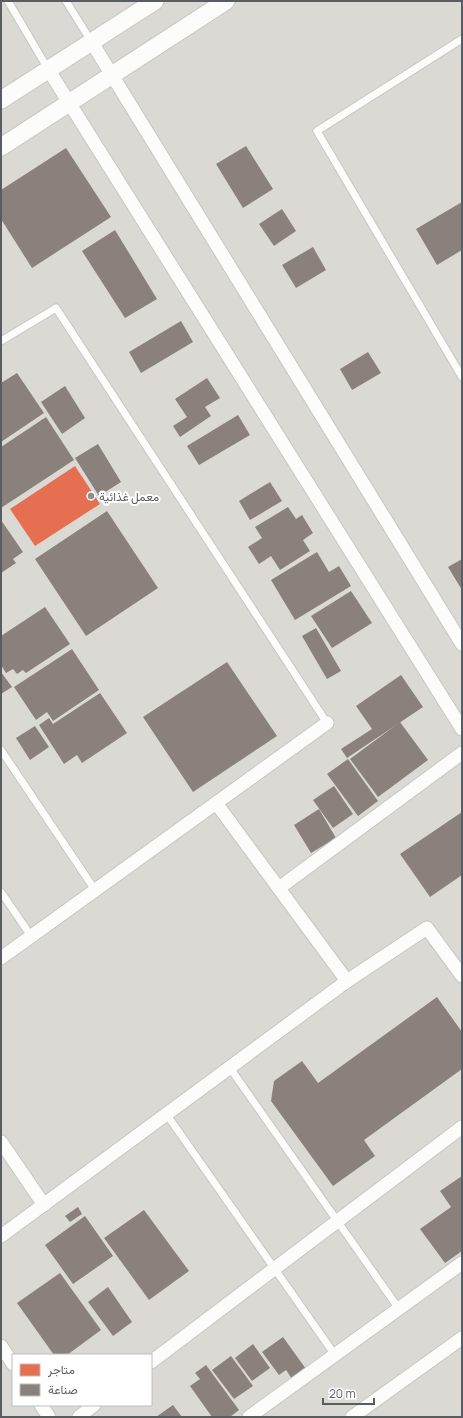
<svg xmlns="http://www.w3.org/2000/svg" width="463" height="1418" font-family="Manrope,Vazirmatn,sans-serif">
  <rect width="100%" height="100%" fill="#eae9e3"/>
  <path fill="#dbd9d4" fill-rule="evenodd" d="M1,1H462V1417H1ZM13,1355H151V1405H13Z"/>
  <polygon fill="#e76f51" points="75,466 100,504 35,546 10,509"/>
  <g fill="#8a817c">
    <polygon points="246,146 273,189 243,208 216,164"/>
    <polygon points="66,148 111,217 32,268 1,219 1,190"/>
    <polygon points="462,202 462,250 437,265 416,229"/>
    <polygon points="282,209 296,231 274,246 259,224"/>
    <polygon points="115,230 157,299 125,318 82,251"/>
    <polygon points="313,247 326,270 296,288 282,265"/>
    <polygon points="181,321 193,342 141,373 129,352"/>
    <polygon points="368,352 381,373 352,390 340,369"/>
    <polygon points="17,373 44,413 1,442 1,383"/>
    <polygon points="207,378 220,398 205,407 211,416 180,437 173,426 187,417 175,399"/>
    <polygon points="65,386 85,418 62,434 41,402"/>
    <polygon points="238,415 250,435 199,465 187,446"/>
    <polygon points="46,417 74,460 1,508 1,447"/>
    <polygon points="98,444 121,482 99,496 75,458"/>
    <polygon points="270,482 282,501 250,520 239,501"/>
    <polygon points="288,507 296,519 302,515 313,533 303,540 310,551 280,570 271,556 259,564 248,547 262,538 255,527"/>
    <polygon points="107,511 158,588 86,636 35,559"/>
    <polygon points="1,520 23,552 13,559 16,563 1,573"/>
    <polygon points="317,552 329,572 339,566 351,586 295,620 271,580"/>
    <polygon points="462,559 462,590 448,567"/>
    <polygon points="351,591 372,623 332,648 311,616"/>
    <polygon points="45,607 70,644 26,673 23,670 17,674 13,669 6,673 1,665 1,636"/>
    <polygon points="316,628 341,671 327,679 302,636"/>
    <polygon points="72,649 99,690 53,721 47,712 36,720 14,687"/>
    <polygon points="227,662 277,736 193,792 143,717"/>
    <polygon points="1,672 12,687 1,694"/>
    <polygon points="401,675 423,707 347,758 341,749 372,729 356,706"/>
    <polygon points="100,693 127,733 82,763 77,755 64,764 39,725 49,718 53,724"/>
    <polygon points="400,722 428,760 378,797 350,759"/>
    <polygon points="35,726 49,747 30,760 16,738"/>
    <polygon points="348,759 378,801 358,816 327,774"/>
    <polygon points="334,786 353,814 333,828 313,800"/>
    <polygon points="319,809 336,838 311,853 294,825"/>
    <polygon points="462,812 462,875 430,897 400,854"/>
    <polygon points="437,997 462,1032 462,1069 364,1140 375,1156 333,1186 271,1101 274,1081 302,1061 318,1083"/>
    <polygon points="462,1176 462,1251 445,1263 420,1229 451,1207 440,1191"/>
    <polygon points="78,1207 82,1214 70,1222 65,1216"/>
    <polygon points="144,1210 189,1271 149,1300 104,1238"/>
    <polygon points="85,1216 113,1256 73,1284 45,1245"/>
    <polygon points="60,1273 101,1330 67,1355 54,1355 17,1303"/>
    <polygon points="108,1287 132,1322 113,1336 88,1302"/>
    <polygon points="283,1337 306,1369 292,1379 286,1370 279,1375 262,1352"/>
    <polygon points="253,1344 270,1368 252,1381 235,1358"/>
    <polygon points="231,1356 253,1386 234,1399 212,1370"/>
    <polygon points="206,1365 239,1410 230,1417 212,1417 190,1386 200,1379 195,1373"/>
    <polygon points="173,1405 182,1417 156,1417"/>
  </g>
  <g fill="none" stroke-linecap="round" stroke-linejoin="round">
    <g stroke="#c6c7c6" stroke-width="9">
      <g id="service">
        <polyline points="8,1 48,69"/>
        <polyline points="66,1 91,41"/>
        <polyline points="462,39 317,131 462,377"/>
        <polyline points="1,341 56,308 327,723"/>
        <polyline points="1,750 95,890"/>
        <polyline points="1,892 31,936"/>
        <polyline points="230,1068 399,1309"/>
        <polyline points="167,1115 335,1355"/>
      </g>
    </g>
    <g stroke="#c6c7c6" stroke-width="15">
      <g id="minor">
        <polyline points="91,41 462,644"/>
        <polyline points="48,69 462,729"/>
        <polyline points="216,803 347,981"/>
        <polyline points="279,888 462,753"/>
        <polyline points="1,958 327,723"/>
        <polyline points="1,1142 44,1205"/>
        <polyline points="1,1236 347,981 427,928 462,976"/>
        <polyline points="1,1346 13,1364"/>
        <polyline points="151,1362 462,1127"/>
        <polyline points="41,1405 49,1417"/>
        <polyline points="79,1417 94,1405"/>
        <polyline points="249,1417 462,1263"/>
        <polyline points="352,1417 462,1338"/>
      </g>
    </g>
    <g stroke="#c6c7c6" stroke-width="19">
      <g id="tertiary">
        <polyline points="1,100 155,1"/>
        <polyline points="1,147 226,1"/>
      </g>
    </g>
    <use href="#service" stroke="#fcfcfb" stroke-width="7"/>
    <use href="#minor" stroke="#fcfcfb" stroke-width="13"/>
    <use href="#tertiary" stroke="#fcfcfb" stroke-width="17"/>
  </g>
  <circle fill="#8c8e8f" stroke="#fff" stroke-width="1.5" cx="91" cy="496" r="4"/>
  <g text-anchor="middle" dominant-baseline="central" stroke-width="4" stroke-linejoin="round" paint-order="stroke">
    <g font-size="12" fill="#595d62" stroke="#fff" text-anchor="start">
      <text x="99" y="496">معمل غذائية</text>
    </g>
  </g>
  <rect width="463" height="1418" fill="none" stroke="#595d62" stroke-width="4"/>
  <rect x="12" y="1354" width="140" height="52" fill="#ffffff" stroke="#bdbec0"/>
  <rect x="20" y="1364" width="20" height="12" fill="#e76f51" stroke="#bdbec0"/>
  <text x="48" y="1374" font-size="12" fill="#595d62">متاجر</text>
  <rect x="20" y="1384" width="20" height="12" fill="#8a817c" stroke="#bdbec0"/>
  <text x="48" y="1394" font-size="12" fill="#595d62">صناعة</text>
  <path d="M323 1398v6h51v-6" fill="none" stroke="#595d62" stroke-width="2"/>
  <text x="329" y="1398" font-size="12" fill="#595d62" stroke="#ffffff" stroke-width="3" paint-order="stroke">20 m</text>
</svg>
